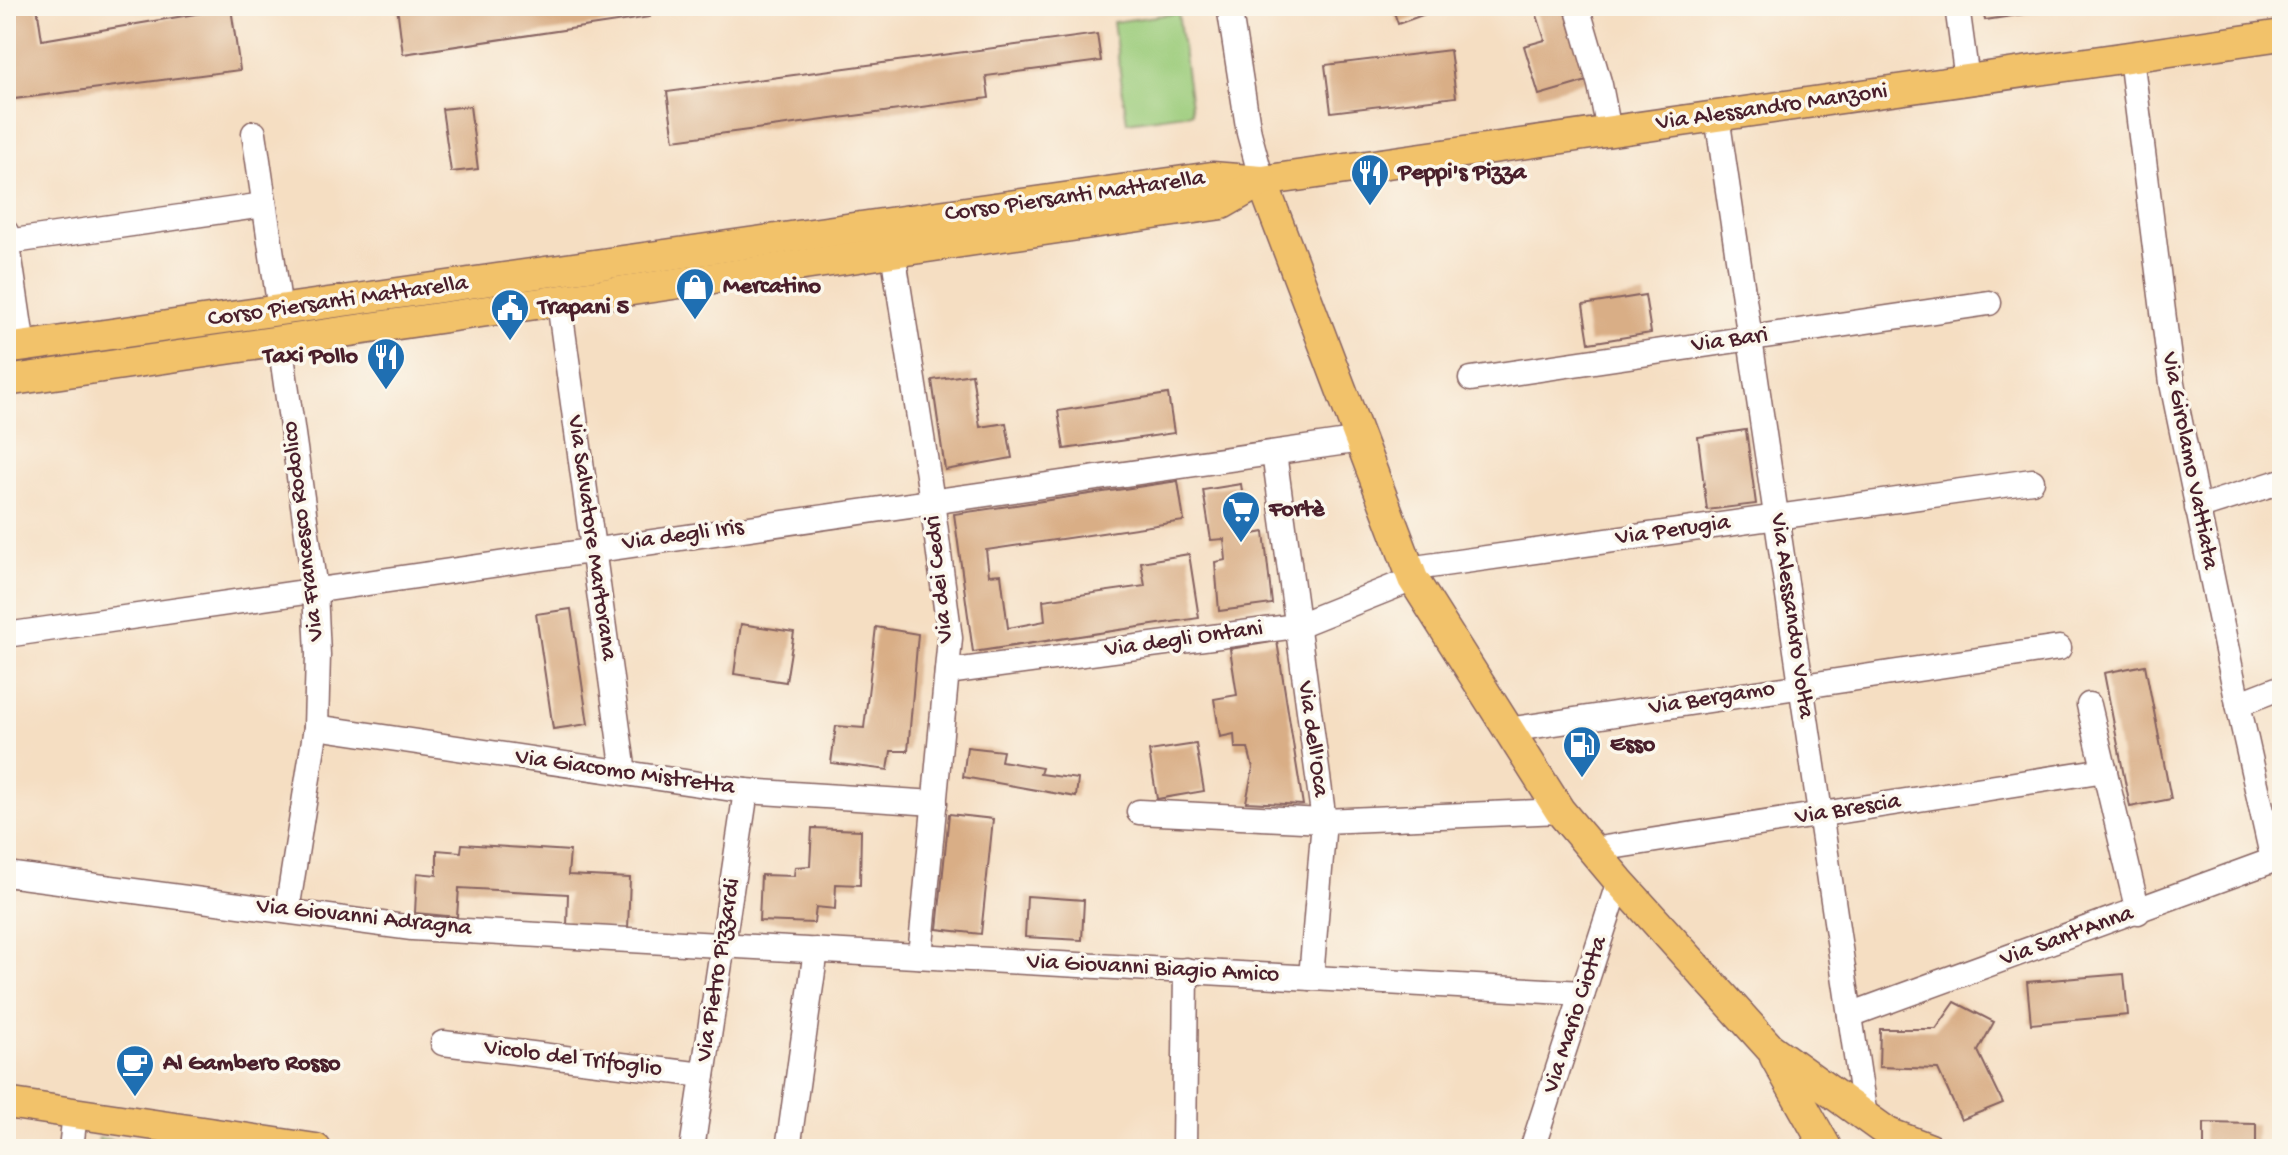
<svg xmlns="http://www.w3.org/2000/svg" width="2288" height="1155" font-family="'Gochi Hand',sans-serif">
  <rect width="100%" height="100%" fill="#fbf7ec"/>
  <filter id="ink" filterUnits="userSpaceOnUse"><feTurbulence type="fractalNoise" baseFrequency=".0125" numOctaves="2"/><feDisplacementMap in="SourceGraphic" scale="16" xChannelSelector="R" yChannelSelector="G"/><feConvolveMatrix kernelMatrix="1 2 1 2 8 2 1 2 1" color-interpolation-filters="sRGB"/></filter>
  <filter id="wash" filterUnits="userSpaceOnUse"><feTurbulence type="fractalNoise" baseFrequency=".006" numOctaves="4" result="noise"/><feDisplacementMap in="SourceGraphic" scale="32" xChannelSelector="R" yChannelSelector="G"/><feGaussianBlur stdDeviation="1.8" result="paint"/><feColorMatrix in="noise" values="0 0 0 0 0 0 0 0 0 0 0 0 0 0 0 0 0 1.4 0 .05"/><feComposite in="paint" operator="in"/></filter>
  <g filter="url(#wash)">
    <rect width="100%" height="100%" fill="#f5dec2"/>
    <g fill="#9ccc7b" stroke="#737653" stroke-width="2">
      <polygon points="1178,13 1192,113 1127,122 1113,22"/>
      <polygon points="99,1138 169,1149 98,1149"/>
    </g>
    <g id="blocks">
      <g fill="#d9ae86">
        <polygon points="6,6 37,6 42,40 231,8 240,70 6,100"/>
        <polygon points="397,6 648,6 650,17 403,54"/>
        <polygon points="1392,6 1447,6 1398,24"/>
        <polygon points="1534,6 1564,6 1587,81 1539,95 1524,46 1545,40"/>
        <polygon points="1982,6 2064,6 2064,8 1985,20"/>
        <polygon points="1097,34 1101,61 986,76 989,98 674,140 667,92"/>
        <polygon points="1450,50 1456,97 1331,112 1325,65"/>
        <polygon points="470,106 478,169 451,172 442,109"/>
        <polygon points="1645,295 1651,333 1589,343 1583,305"/>
        <polygon points="972,374 980,427 1006,423 1012,458 945,470 932,380"/>
        <polygon points="1168,394 1174,433 1064,449 1058,411"/>
        <polygon points="1746,430 1756,504 1707,510 1698,437"/>
        <polygon points="1178,481 1184,521 986,550 989,575 1001,574 1008,628 1045,621 1043,600 1145,586 1141,562 1189,554 1199,618 973,652 954,514"/>
        <polygon points="1241,484 1248,535 1264,532 1272,604 1219,611 1215,562 1226,560 1224,539 1211,540 1203,490"/>
        <polygon points="571,609 588,724 553,729 536,614"/>
        <polygon points="741,624 794,632 786,682 734,674"/>
        <polygon points="876,627 918,634 908,751 891,751 888,770 831,763 836,726 864,728"/>
        <polygon points="1277,641 1296,762 1303,805 1246,802 1253,768 1248,748 1235,748 1234,734 1220,737 1214,699 1237,695 1230,649"/>
        <polygon points="2145,665 2171,799 2130,807 2104,673"/>
        <polygon points="1196,744 1204,791 1157,799 1149,751"/>
        <polygon points="967,747 1003,751 1001,761 1042,768 1040,774 1078,779 1076,797 963,777"/>
        <polygon points="949,814 993,819 981,934 937,929"/>
        <polygon points="812,828 861,830 860,885 836,884 835,909 816,907 814,923 759,921 761,875 794,876 795,867 810,866"/>
        <polygon points="462,844 570,851 568,875 630,878 628,929 567,926 568,894 459,888 457,917 415,913 417,873 437,875 437,850 461,852"/>
        <polygon points="1027,896 1084,900 1082,940 1025,937"/>
        <polygon points="2124,974 2128,1015 2031,1024 2027,982"/>
        <polygon points="1955,1002 1994,1022 1978,1051 2003,1103 1961,1120 1938,1069 1879,1067 1880,1029 1936,1029"/>
        <polygon points="2204,1123 2256,1124 2256,1149 2204,1147"/>
      </g>
    </g>
  </g>
  <g filter="url(#ink)">
    <use href="#blocks" fill-opacity="0" stroke="#866260" stroke-width="2"/>
    <g fill="none" stroke-linecap="round" stroke-linejoin="round">
      <g stroke="#866260" stroke-width="27">
        <g id="minor">
          <polyline points="1229,6 1249,133 1262,181"/>
          <polyline points="1957,6 1967,80"/>
          <polyline points="1579,13 1600,85 1609,131"/>
          <polyline points="2131,57 2172,383 2238,704 2273,860"/>
          <polyline points="1717,116 1865,1117"/>
          <polyline points="254,133 280,310"/>
          <polyline points="6,232 23,347"/>
          <polyline points="7,242 264,205"/>
          <polyline points="893,252 932,501 950,638 920,956"/>
          <polyline points="559,302 624,773"/>
          <polyline points="280,342 315,590 318,655 316,727 287,911"/>
          <polyline points="1471,379 1989,303"/>
          <polyline points="1274,453 1324,821 1311,978"/>
          <polyline points="2197,508 2282,481"/>
          <polyline points="1408,569 2032,481"/>
          <polyline points="6,635 1361,440"/>
          <polyline points="947,672 1296,626 1413,579"/>
          <polyline points="2238,704 2282,687"/>
          <polyline points="2089,705 2138,912"/>
          <polyline points="316,727 746,791 935,803"/>
          <polyline points="1507,730 2059,648"/>
          <polyline points="1139,812 1324,821 1560,811"/>
          <polyline points="1592,850 2105,770"/>
          <polyline points="6,874 412,928 1583,993"/>
          <polyline points="1850,1015 2282,857"/>
          <polyline points="443,1043 703,1075"/>
          <polyline points="71,1149 75,1113"/>
          <polyline points="692,1149 746,791"/>
          <polyline points="788,1149 816,950"/>
          <polyline points="1184,1149 1186,970"/>
          <polyline points="1532,1149 1619,881"/>
        </g>
      </g>
      <g stroke="#866260" stroke-width="33">
        <g id="major">
          <polyline points="1262,181 1413,579 1560,811 1619,881 1770,1048 1888,1133 1930,1149"/>
          <polyline points="6,349 1212,177 1262,181 2282,35"/>
          <polyline points="6,381 1222,204 1262,181"/>
          <polyline points="1775,1057 1827,1149"/>
          <polyline points="6,1103 316,1149"/>
        </g>
      </g>
      <use href="#minor" stroke="#fff" stroke-width="24"/>
      <use href="#major" stroke="#f2c26a" stroke-width="30"/>
    </g>
  </g>
  <defs>
    <g id="restaurant-pin" transform="scale(2)"><path d="M0 17L-7.5 6A9.5 9.5 0 1 1 7.5 6Z" fill="#1f6fb2" stroke="#fbf7ec"/><path d="M-5-6h1v4h1v-4h1v4h1v-4h1v5L-1.5 .5V6h-2V.5L-5-1ZM5-6V6H3V1.5H1.5Q1.5-4 5-6Z" fill="#fff"/></g>
    <g id="shop-pin" transform="scale(2)"><path d="M0 17L-7.5 6A9.5 9.5 0 1 1 7.5 6Z" fill="#1f6fb2" stroke="#fbf7ec"/><path d="M-5-2.5h2.3a2.7 3.5 0 0 1 5.4 0H5L5.5 6h-11ZM-1.5-2.5h3a1.5 2.3 0 0 0-3 0Z" fill="#fff"/></g>
    <g id="civic-pin" transform="scale(2)"><path d="M0 17L-7.5 6A9.5 9.5 0 1 1 7.5 6Z" fill="#1f6fb2" stroke="#fbf7ec"/><path d="M-.6-6.5H3V-4.5H.6V-3L4-1V1h2V6H-6V1h2V-1L-.6-3ZM-1.2 2.5V6h2.4V2.5Z" fill="#fff"/></g>
    <g id="supermarket-pin" transform="scale(2)"><path d="M0 17L-7.5 6A9.5 9.5 0 1 1 7.5 6Z" fill="#1f6fb2" stroke="#fbf7ec"/><path d="M-6-5.5h2.5l.6 2H6L4.5 2H-2.5L-4.4-4H-6ZM-1.5 3.2a1.3 1.3 0 1 0 .1 0ZM3 3.2a1.3 1.3 0 1 0 .1 0Z" fill="#fff"/></g>
    <g id="fuel-pin" transform="scale(2)"><path d="M0 17L-7.5 6A9.5 9.5 0 1 1 7.5 6Z" fill="#1f6fb2" stroke="#fbf7ec"/><path d="M-5.5-6h7V0h2V4h1.3V-2.5L3-4.5l.8-.8L6-3V5H2.5V1h-1V6h-7ZM-4.2-4.7v3.2H.2V-4.7Z" fill="#fff"/></g>
    <g id="cafe-pin" transform="scale(2)"><path d="M0 17L-7.5 6A9.5 9.5 0 1 1 7.5 6Z" fill="#1f6fb2" stroke="#fbf7ec"/><path d="M-5.5-4.5H6V0H3Q3 3.5 0 3.5H-2.5Q-5.5 3.5-5.5 0ZM3-3.2v2h1.7v-2ZM-6 4.5H4V6H-6Z" fill="#fff"/></g>
  </defs>
  <g fill-rule="evenodd">
    <use href="#restaurant-pin" x="1370" y="173"/>
    <use href="#shop-pin" x="695" y="287"/>
    <use href="#civic-pin" x="510" y="308"/>
    <use href="#restaurant-pin" x="386" y="357"/>
    <use href="#supermarket-pin" x="1241" y="510"/>
    <use href="#fuel-pin" x="1582" y="745"/>
    <use href="#cafe-pin" x="135" y="1064"/>
  </g>
  <g text-anchor="middle" dominant-baseline="central" stroke-width="7" stroke-linejoin="round" paint-order="stroke">
    <g font-size="24" fill="#4a1f2b" stroke="#fbf7ec">
      <text transform="translate(1772 108) rotate(-8)">Via Alessandro Manzoni</text>
      <text transform="translate(1075 197) rotate(-8)">Corso Piersanti Mattarella</text>
      <text transform="translate(338 302) rotate(-8)">Corso Piersanti Mattarella</text>
      <text transform="translate(1730 341) rotate(-8)">Via Bari</text>
      <text transform="translate(2189 461) rotate(79)">Via Girolamo Vattiata</text>
      <text transform="translate(304 531) rotate(-97)">Via Francesco Rodolico</text>
      <text transform="translate(1673 531) rotate(-8)">Via Perugia</text>
      <text transform="translate(683 536) rotate(-8)">Via degli Iris</text>
      <text transform="translate(591 538) rotate(82)">Via Salvatore Martorana</text>
      <text transform="translate(940 579) rotate(-96)">Via dei Cedri</text>
      <text transform="translate(1791 616) rotate(82)">Via Alessandro Volta</text>
      <text transform="translate(1184 640) rotate(-8)">Via degli Ontani</text>
      <text transform="translate(1712 699) rotate(-9)">Via Bergamo</text>
      <text transform="translate(1312 739) rotate(82)">Via dell'Oca</text>
      <text transform="translate(625 773) rotate(8)">Via Giacomo Mistretta</text>
      <text transform="translate(1848 810) rotate(-9)">Via Brescia</text>
      <text transform="translate(364 918) rotate(6)">Via Giovanni Adragna</text>
      <text transform="translate(2067 937) rotate(-20)">Via Sant'Anna</text>
      <text transform="translate(1153 969) rotate(3)">Via Giovanni Biagio Amico</text>
      <text transform="translate(719 970) rotate(-81)">Via Pietro Pizzardi</text>
      <text transform="translate(1576 1015) rotate(-72)">Via Mario Ciotta</text>
      <text transform="translate(573 1059) rotate(7)">Vicolo del Trifoglio</text>
    </g>
    <g font-size="24" font-weight="bold" fill="#4a1f2b" stroke="#fbf7ec" text-anchor="start">
      <text x="1398" y="173">Peppi's Pizza</text>
      <text x="723" y="287">Mercatino</text>
      <text x="538" y="308">Trapani 5</text>
      <text x="358" y="357" text-anchor="end">Taxi Pollo</text>
      <text x="1269" y="510">Fortè</text>
      <text x="1610" y="745">Esso</text>
      <text x="163" y="1064">Al Gambero Rosso</text>
    </g>
  </g>
  <rect width="2288" height="1155" fill="none" stroke="#fbf7ec" stroke-width="32"/>
</svg>
